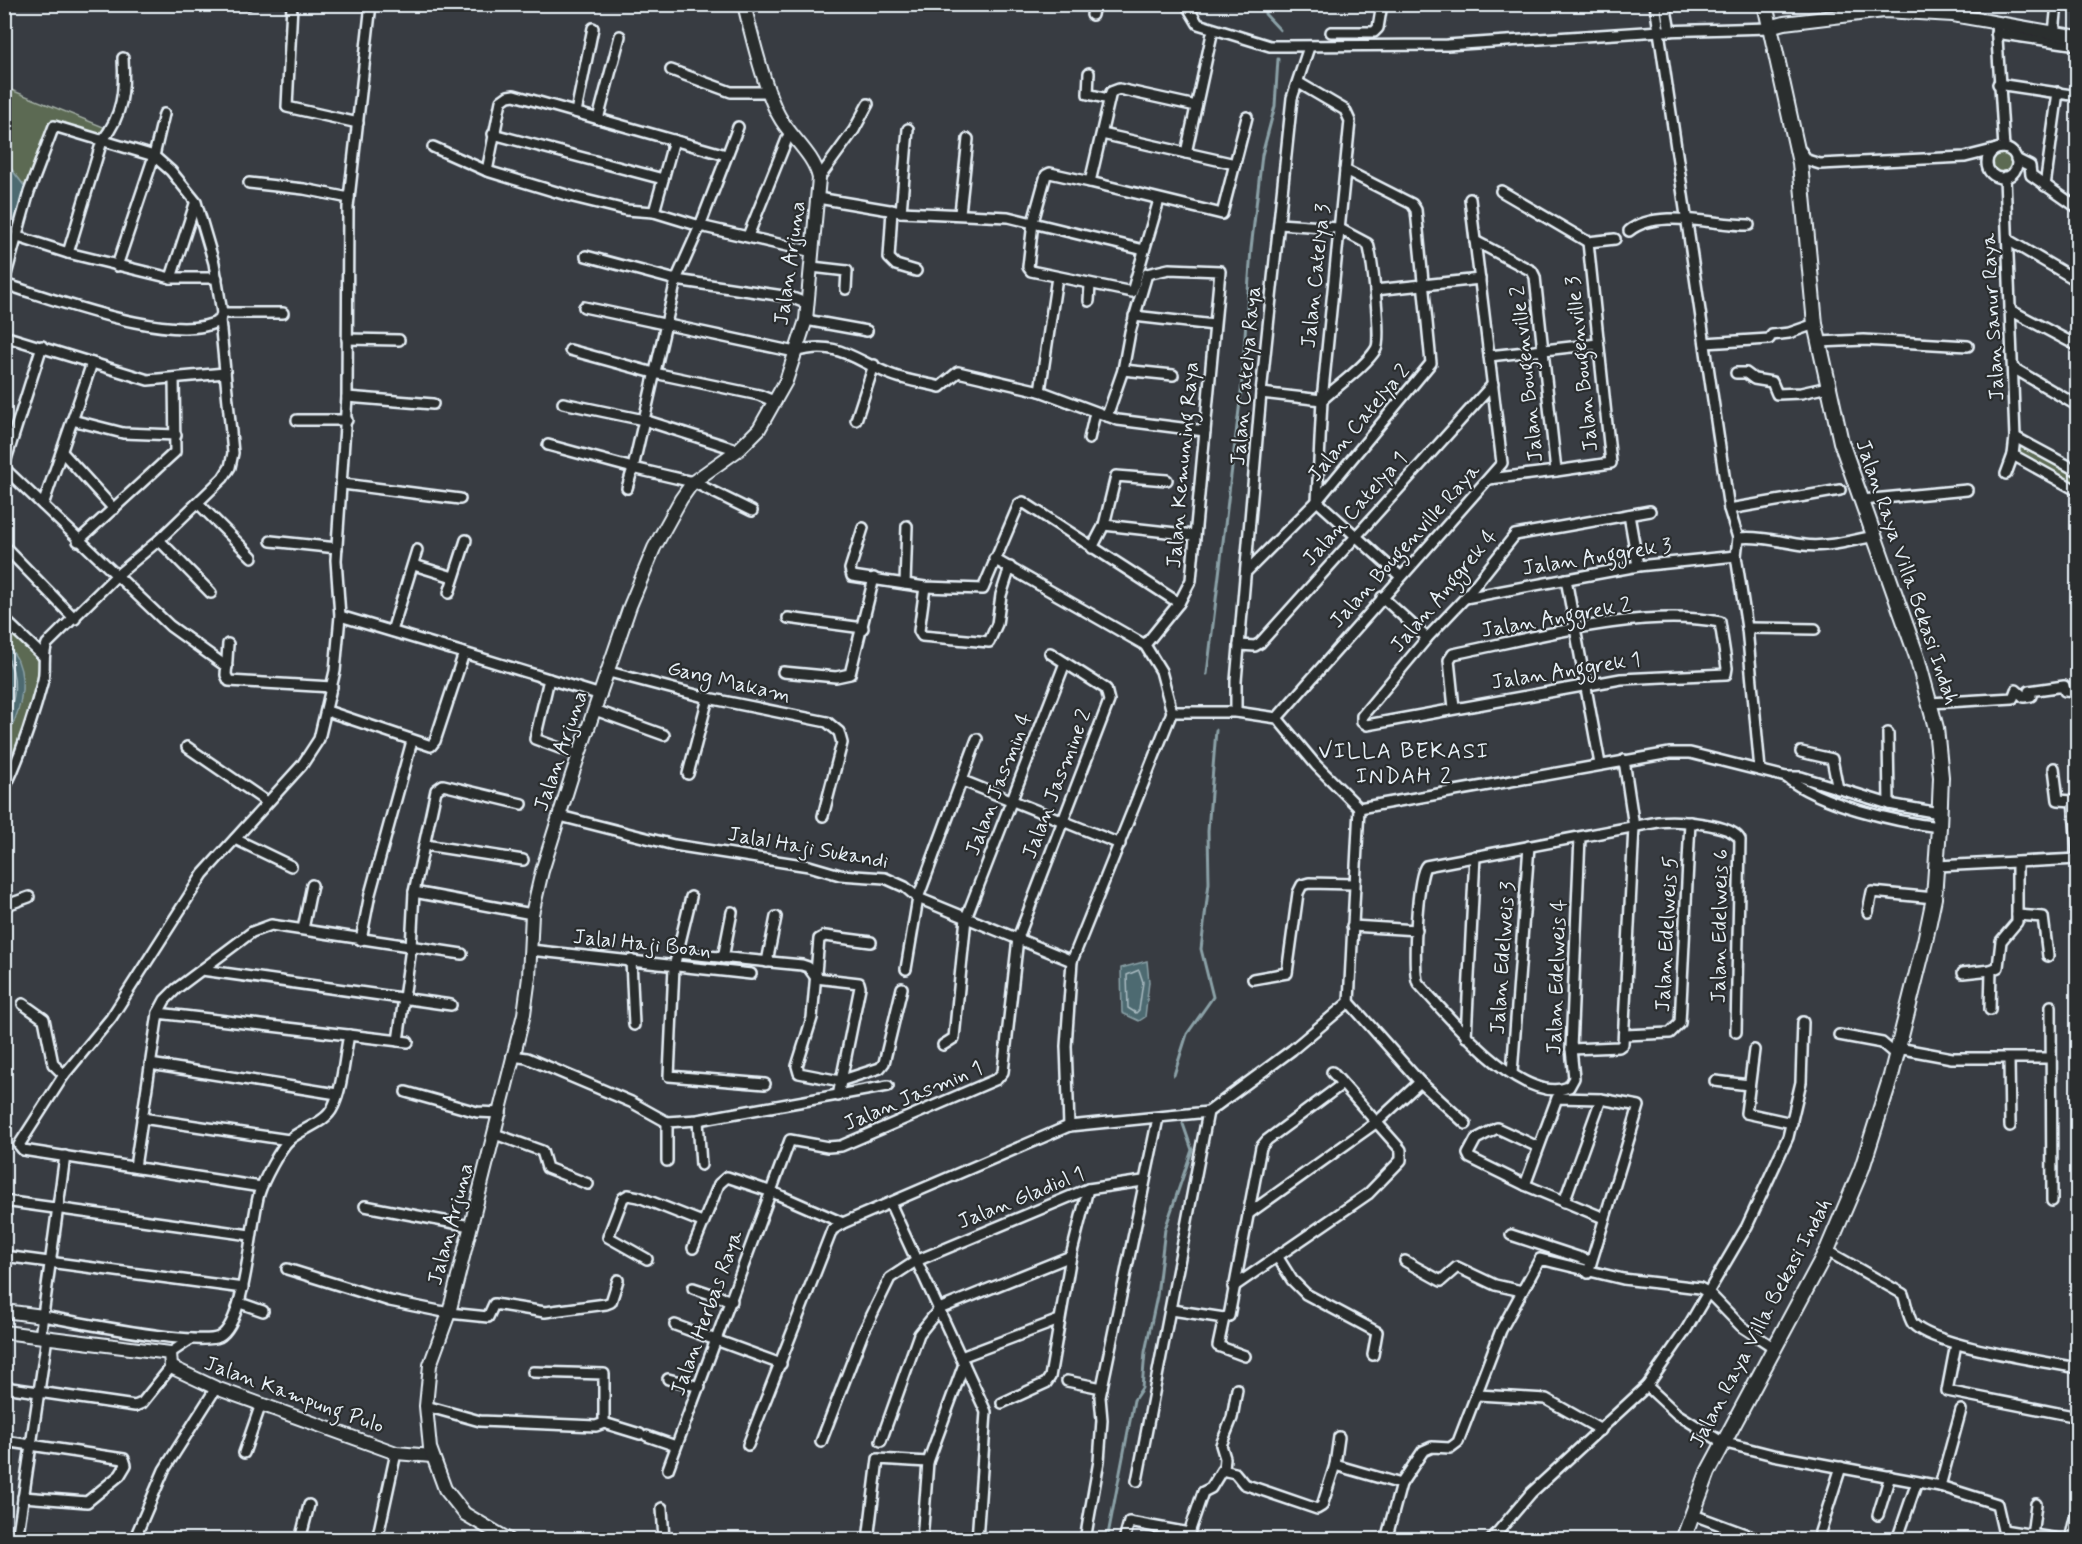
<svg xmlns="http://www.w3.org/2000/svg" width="2082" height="1544" font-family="Mynerve,sans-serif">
  <rect width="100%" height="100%" fill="#383c42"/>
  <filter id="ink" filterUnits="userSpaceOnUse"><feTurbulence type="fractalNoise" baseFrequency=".0167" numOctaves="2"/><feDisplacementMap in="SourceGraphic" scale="12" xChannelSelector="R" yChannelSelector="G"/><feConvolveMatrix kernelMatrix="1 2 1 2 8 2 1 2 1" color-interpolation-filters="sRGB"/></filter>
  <g filter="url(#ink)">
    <g fill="#5c6a52" stroke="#a2aea5" stroke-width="1.5">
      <polygon points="4,78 6,88 111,130 102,141 54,126 29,192 5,161"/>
      <circle cx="2002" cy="164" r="14"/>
      <polygon points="2023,440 2077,471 2077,491 2013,455"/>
      <polygon points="5,618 45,663 5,790"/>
    </g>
    <g fill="#4d6b71" stroke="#8ba1a7" stroke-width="1.5">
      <polygon points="5,161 29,192 5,282"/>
      <path d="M5,642C9,648 15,654 18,661C28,685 19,718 5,737Z"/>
      <polygon points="1147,961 1149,982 1145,1017 1139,1021 1122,1013 1121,968"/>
    </g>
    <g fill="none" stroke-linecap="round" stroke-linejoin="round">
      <g stroke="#aabbc2" stroke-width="1.5">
        <path d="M4,652C21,677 15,701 4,727"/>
        <polygon points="1139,970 1143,982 1139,1010 1136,1013 1128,1008 1127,975"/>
      </g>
      <g stroke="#8ba1a7" stroke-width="3">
        <polyline points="1265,4 1265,14 1280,30"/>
        <polyline points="1207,674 1241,393 1251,249 1262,155 1275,106 1278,59"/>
        <polyline points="1174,1075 1187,1034 1213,997 1201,949 1209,883 1208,831 1216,730"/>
        <polyline points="1107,1540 1134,1400 1142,1388 1145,1352 1157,1296 1165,1229 1192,1150 1183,1124"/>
      </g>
      <g stroke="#e8f1f8" stroke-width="14">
        <g id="minor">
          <polyline points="204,4 248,4"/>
          <polyline points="292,4 287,107 358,123"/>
          <polyline points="1186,4 1198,24 1270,46 1284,46 1447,45 1660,31 1770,28"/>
          <polyline points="1655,4 1729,509 1738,538 1736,556 1747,628 1760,770"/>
          <polyline points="1665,4 1670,31"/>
          <polyline points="1092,15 1094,4"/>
          <polyline points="1996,23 2004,148"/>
          <polyline points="1331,32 1374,32 1378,28 1382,4"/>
          <polyline points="1996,33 2078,45"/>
          <polyline points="2054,33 2057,4"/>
          <polyline points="671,70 731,92 770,92"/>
          <polyline points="1089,73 1088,94 1108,99"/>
          <polyline points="1299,83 1345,110 1350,121 1322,400 1317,501 1400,576"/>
          <polyline points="1998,84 2078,96"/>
          <polyline points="576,112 593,28"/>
          <polyline points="598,119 620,36"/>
          <polyline points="493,134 663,179"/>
          <polyline points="1102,134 1235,164"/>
          <polyline points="433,147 487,171 573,197 626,210 654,212 700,226 738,127"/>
          <circle cx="2002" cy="163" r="15"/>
          <polyline points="1801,151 1807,160 1820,164 1965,157 2001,148"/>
          <polyline points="1186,153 1212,34"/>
          <polyline points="2016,159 2030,166 2031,175 2078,208"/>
          <polyline points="487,171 501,101 508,96 514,95 726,155"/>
          <polyline points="2005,177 2015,437 2013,455 2006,474"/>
          <polyline points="819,178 854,130 868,104"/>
          <polyline points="1090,182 1222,214 1247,117"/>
          <polyline points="249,183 304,189 349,198"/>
          <polyline points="2045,186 2058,92"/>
          <polyline points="1501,191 1588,242 1615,239"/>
          <polyline points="818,198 901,212 1008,217 1144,250"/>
          <polyline points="1159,200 1132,292 1031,271 1028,267 1033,222 1046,175 1050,173 1090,182 1111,92 1119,89 1196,106"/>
          <polyline points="892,210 889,258 896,265 916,271"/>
          <polyline points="654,212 674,140"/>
          <polyline points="901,212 908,129"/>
          <polyline points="960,213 968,139"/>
          <path d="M1629,231C1657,208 1714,225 1749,225"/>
          <polyline points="748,236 789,134"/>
          <polyline points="18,237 68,253 171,278 217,278"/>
          <polyline points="2008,240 2078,281"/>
          <polyline points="1475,241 1532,271 1535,277 1556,471 1489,479"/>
          <path d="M68,253L102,141C123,115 125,90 123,58"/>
          <polyline points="586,256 676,280 790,297 808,304"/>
          <polyline points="117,266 154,156 164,114"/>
          <polyline points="812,267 847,271 846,289"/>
          <polyline points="171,278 195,204"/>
          <path d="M4,282L29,192L54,126L154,156L171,171L196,202L214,263L222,313L220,320L233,453L230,467L223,478L159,540L115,577L47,644C42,656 46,668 43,680C33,718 21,755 4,790"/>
          <path d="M4,284C52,298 177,347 220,320"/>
          <polyline points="1375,290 1480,279"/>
          <polyline points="1089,301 1090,285"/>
          <path d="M584,307L795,352C839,338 857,363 895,376C909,381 925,383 940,387L958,372L1040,391L1118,420L1205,431"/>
          <polyline points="2010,310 2078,346"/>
          <polyline points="222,313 283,313"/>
          <polyline points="1134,316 1214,325"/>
          <polyline points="806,320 867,331"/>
          <polyline points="4,336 148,380 225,373"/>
          <polyline points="347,339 399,340"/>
          <polyline points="1819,342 1864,340 1968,346"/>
          <polyline points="1705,343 1769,339 1772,335 1789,333 1815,324"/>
          <polyline points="570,350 654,373 759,395 776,402"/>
          <polyline points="1489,356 1598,344"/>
          <polyline points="2015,369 2078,406"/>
          <polyline points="1123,370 1173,375"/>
          <polyline points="1736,373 1746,373 1754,379 1772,382 1777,394 1801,393 1828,387"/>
          <polyline points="1040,391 1057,277"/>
          <path d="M1261,393L1322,400C1337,386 1366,366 1376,349C1382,340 1372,256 1368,244L1338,228L1279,224"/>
          <polyline points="347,397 433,404"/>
          <polyline points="563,403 644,420 738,450"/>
          <polyline points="1107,416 1123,370 1130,332 1147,274 1169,269 1220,271 1191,580 1179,603 1145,645 1161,671 1172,712"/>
          <polyline points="72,420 123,433 176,435"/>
          <polyline points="297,420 347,420"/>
          <polyline points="856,420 874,365"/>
          <polyline points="2015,437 2078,471"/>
          <polyline points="1089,439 1095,413"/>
          <polyline points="548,445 633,468 627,488"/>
          <polyline points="62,452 114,509"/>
          <polyline points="2013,455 2078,491"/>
          <polyline points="4,466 42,346"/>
          <polyline points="4,468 170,626 227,667"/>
          <polyline points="1556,471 1611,463 1588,242"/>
          <polyline points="343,484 460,499"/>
          <polyline points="1862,500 1967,490"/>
          <polyline points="198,503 252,557"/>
          <polyline points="43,505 92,363"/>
          <polyline points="1729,509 1840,490"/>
          <polyline points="752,511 693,482 633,468 676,280 700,226 813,252"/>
          <polyline points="1629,515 1638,566"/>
          <polyline points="1104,525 1194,535"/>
          <polyline points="863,528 850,569 852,576 925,587 983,589 1019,504 1023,502 1179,603"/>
          <path d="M1738,538C1762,536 1781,542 1804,545C1828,548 1852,540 1875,536"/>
          <polyline points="159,540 211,593"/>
          <polyline points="78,541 175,452 174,378"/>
          <polyline points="271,541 337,548"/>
          <polyline points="4,546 75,619"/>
          <polyline points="1092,548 1104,525 1116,476 1167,480"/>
          <polyline points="994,559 1145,645"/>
          <polyline points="414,565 453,577"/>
          <polyline points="1247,571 1317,501 1431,363 1416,210 1412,204 1345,170"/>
          <polyline points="1566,579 1600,764"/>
          <polyline points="905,584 907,526"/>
          <polyline points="925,587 919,631 922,636 989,642 997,624 1001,595 1010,567"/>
          <polyline points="449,593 466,540"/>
          <polyline points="1382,597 1427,638"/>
          <polyline points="1465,598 1638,566 1736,556"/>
          <polyline points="340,616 464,653"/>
          <polyline points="788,618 863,628"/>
          <polyline points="4,619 44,657"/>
          <polyline points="1747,628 1815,629"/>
          <polyline points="392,631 417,550"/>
          <polyline points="228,644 226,675 229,681 332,687"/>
          <polyline points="1239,645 1255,646 1260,643 1493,384"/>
          <polyline points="609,672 708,698 827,722 839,732 842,743 823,816"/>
          <polyline points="783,672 836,677 850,674 874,578"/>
          <polyline points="549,679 535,739 573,753 578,757"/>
          <polyline points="1930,703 2013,698 2016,690 2024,697 2031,696 2029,691 2064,686 2065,691 2078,692"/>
          <path d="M1454,708L1449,660L1453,654C1533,638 1640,607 1720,622L1727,668L1726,674L1621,679L1367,725L1362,722V716L1427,638L1465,598L1515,535L1650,511"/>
          <polyline points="595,710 664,735"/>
          <polyline points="327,711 431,746 435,741 464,653 601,695"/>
          <polygon points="1172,712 1236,712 1277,718 1316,765 1359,808 1349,1002 1292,1050 1208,1112 1069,1126 1066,1046 1072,961"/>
          <polyline points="1236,712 1236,681 1261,393 1292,98 1309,47"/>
          <polyline points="1277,718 1502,463 1470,199"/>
          <polyline points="1888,733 1889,804"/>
          <polyline points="187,747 267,802"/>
          <polyline points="1801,752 1832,759 1838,789"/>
          <polyline points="2054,768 2058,800 2073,801"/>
          <polyline points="688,774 708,698"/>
          <path d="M1786,777C1819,804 1896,822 1939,827"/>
          <polyline points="963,781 1120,844"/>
          <polyline points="2078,801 2073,801 2078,857"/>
          <polyline points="1359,808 1670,753 1690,753 1786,777 1801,777 1889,804 1939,813"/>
          <polyline points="560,816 674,845 809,866 840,875 885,878 905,887 918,898 1072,961"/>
          <path d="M1580,837L1571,1049L1574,1078L1569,1087C1521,1107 1447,1015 1418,983C1412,972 1417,874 1426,866L1658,822C1675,820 1733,823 1740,840L1736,1032"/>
          <polyline points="235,839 291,866"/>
          <polyline points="425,845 523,860"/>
          <polyline points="1937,866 2078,859"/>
          <polyline points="414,892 532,914"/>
          <polyline points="691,897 674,967 669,1076 765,1084"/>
          <polyline points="4,906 29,897"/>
          <polyline points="1868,912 1872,892 1934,898"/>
          <polyline points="2017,915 2043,917 2048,956"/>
          <polyline points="1352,926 1417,930"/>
          <polyline points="303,929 312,885"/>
          <polyline points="361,940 370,894 412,741"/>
          <polyline points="871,942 825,936 819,939 812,1018 797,1066 799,1073 840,1081 880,1068 884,1063 902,988"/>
          <polyline points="530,950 751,974"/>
          <polyline points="677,953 802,965 808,967 816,978 859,983 860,987 838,1096"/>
          <polyline points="723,958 732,912"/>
          <polyline points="631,960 634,1025"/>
          <polyline points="767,962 776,917"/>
          <polyline points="906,969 918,898 977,739"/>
          <polyline points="202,970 451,1005"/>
          <polyline points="1963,973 1991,970"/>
          <polyline points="1253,979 1287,973 1298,893 1302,885 1309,883 1353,884"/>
          <polyline points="1349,1002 1420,1082 1466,1124"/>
          <polyline points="23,1004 44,1019 53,1064 64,1075"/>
          <polyline points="2051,1006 2052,1201"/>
          <polyline points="1990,1010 1991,970 1998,967 2001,941 2017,922 2017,863"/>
          <polyline points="158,1013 165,1000 176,989 252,932 271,925 462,954"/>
          <polyline points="1625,1035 1670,1033 1680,1023 1690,822"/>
          <polyline points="1839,1035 1882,1043 1896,1055"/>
          <polyline points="1466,1037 1475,856"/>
          <polyline points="398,1041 411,948 414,892 436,790 443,785 522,804"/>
          <polyline points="943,1045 954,1038 966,918 1065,663"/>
          <polyline points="1898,1048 1952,1058 2051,1058"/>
          <polyline points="1571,1049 1619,1047 1623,1044 1634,827 1624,760"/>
          <polyline points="1754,1050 1746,1113 1792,1123"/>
          <polyline points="512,1056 527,1058 631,1102 667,1122 698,1120 888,1086"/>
          <polyline points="2009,1060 2010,1126"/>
          <polyline points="150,1064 337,1094"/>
          <polyline points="1512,1073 1529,846"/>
          <polyline points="1715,1081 1749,1085"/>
          <polyline points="406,1092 477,1112 501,1113"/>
          <polyline points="142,1118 289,1140"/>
          <polyline points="698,1120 701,1165"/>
          <polyline points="667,1122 667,1161"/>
          <polyline points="495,1134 542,1151 547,1168 588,1184"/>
          <polyline points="1538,1147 1497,1128 1476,1139 1468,1154 1470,1158 1525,1185 1604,1218"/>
          <polyline points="135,1167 158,1013 408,1042"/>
          <polyline points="1525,1185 1557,1098 1601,1099 1639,1106 1588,1273"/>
          <polyline points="261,1187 23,1150 19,1145 64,1075 111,1018 203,874 302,765 319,739 335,671 340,616 336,560 347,397 348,207 371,4"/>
          <polyline points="4,1201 250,1235"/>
          <polyline points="1564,1202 1601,1099"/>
          <polyline points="890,1203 986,1412 977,1540"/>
          <polyline points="365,1206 470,1226"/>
          <polyline points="1248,1214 1377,1122 1420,1082"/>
          <polyline points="1511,1235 1590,1261"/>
          <polyline points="693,1248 719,1184 727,1177 772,1192 843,1223"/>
          <path d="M1827,1251L1903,1294C1906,1302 1908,1318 1913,1324C1936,1347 2042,1361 2078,1368"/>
          <polyline points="4,1256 243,1288"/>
          <polyline points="1277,1256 1292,1280 1306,1294 1377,1332 1373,1355"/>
          <polyline points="647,1259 608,1237 623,1198 628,1195 639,1197 702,1222"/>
          <polyline points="1405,1261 1441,1281 1457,1267 1495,1285 1522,1291"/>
          <polyline points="287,1269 390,1301 449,1313 488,1317 494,1304 545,1312 606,1304 611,1302 618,1280"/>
          <polyline points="1233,1287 1368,1194 1401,1160 1401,1150 1332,1072"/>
          <polyline points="693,1288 732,1301"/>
          <polyline points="240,1303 263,1311"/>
          <polyline points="1172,1310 1224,1318 1229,1316 1261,1147 1267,1140 1341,1085"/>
          <path d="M43,1316C73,1321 197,1347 219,1337C246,1323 250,1225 259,1194C263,1181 280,1148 290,1139C303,1128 326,1123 333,1107C343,1086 344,1058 349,1035"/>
          <polyline points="1224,1318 1218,1346 1245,1356"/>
          <polyline points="675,1325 781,1364"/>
          <polyline points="40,1337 65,1156"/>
          <polyline points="1956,1344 1947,1391 2078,1417"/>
          <polyline points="170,1353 191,1339"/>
          <polyline points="961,1357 1059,1320"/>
          <polyline points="668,1379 700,1387"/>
          <polyline points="1067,1381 1102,1388"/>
          <polyline points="1647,1386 1677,1414 1722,1442 1773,1455 1940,1486 1997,1504 2003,1530 2065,1540"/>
          <polyline points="4,1387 135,1406 142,1403 171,1367"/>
          <polyline points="1478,1395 1546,1399 1601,1430"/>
          <polyline points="1002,1403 1046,1383 1050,1377 1071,1256 1088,1189"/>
          <polyline points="426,1406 480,1421 596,1426 604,1423 604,1374 533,1372"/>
          <polyline points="604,1423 640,1434"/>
          <polyline points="647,1436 676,1446"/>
          <polyline points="4,1441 124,1459 126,1465 120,1475 87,1502 23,1497"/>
          <polyline points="881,1441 919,1334 939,1309 1071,1256"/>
          <polyline points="821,1442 863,1333 890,1278 916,1261 1088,1189 1143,1181"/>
          <polyline points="748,1445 832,1230 843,1223 1069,1126"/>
          <polyline points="244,1453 261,1404"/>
          <polyline points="1335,1465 1339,1437"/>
          <polyline points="668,1469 790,1140 828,1147 841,1146 997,1079 1003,1072 1018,938 1109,701 1106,689 1050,653"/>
          <polyline points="1224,1470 1225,1458 1221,1445 1232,1418 1237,1389"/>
          <polyline points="1137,1481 1208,1112"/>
          <polyline points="1940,1486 1961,1410"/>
          <polyline points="662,1508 664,1540"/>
          <polyline points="1691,1514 1761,1540"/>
          <polyline points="1878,1515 1890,1476"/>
          <polyline points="1820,1532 1841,1467"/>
          <polyline points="2032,1536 2036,1504"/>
          <polyline points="17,1540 47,1337"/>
          <polyline points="134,1540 164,1470 216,1388"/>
          <polyline points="300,1540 309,1505"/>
          <polyline points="377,1540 396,1453"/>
          <polyline points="868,1540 878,1459 928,1462"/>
          <polyline points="922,1540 928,1462 964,1364"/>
          <polyline points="1085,1540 1099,1461 1102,1420 1100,1397 1158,1118"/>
          <polyline points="1124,1540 1129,1522 1189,1533 1203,1492 1211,1488 1222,1470 1235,1473 1244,1484 1317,1509 1322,1506 1335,1465 1401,1484"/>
          <polyline points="1386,1540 1401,1484 1423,1451 1432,1447 1450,1448 1458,1442 1501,1330 1540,1259 1623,1279 1700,1288 1709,1293 1741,1326 1773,1347"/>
          <polyline points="1491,1540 1531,1493 1647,1386 1686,1330 1747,1226 1788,1137 1801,1082 1803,1022"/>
          <polyline points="1897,1540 1917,1482"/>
          <polyline points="2070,1540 2078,1505"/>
        </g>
      </g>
      <g stroke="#e8f1f8" stroke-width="16">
        <g id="tertiary">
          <polyline points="1771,32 1773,26 1784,23 1884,11 1953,15 2078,37"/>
          <polyline points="4,1311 43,1316"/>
          <polyline points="4,1332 170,1353 171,1367 216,1388 396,1453 432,1456"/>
          <path d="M509,1540L465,1514L445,1489L430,1448L426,1406L430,1365L449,1313L524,1014L529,977L532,914L542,871L572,775L630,606L654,548L681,499L693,482L738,450L759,429L786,381L806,320L819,178C814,154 790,137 779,116C765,92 751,33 744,4"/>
        </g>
      </g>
      <g stroke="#e8f1f8" stroke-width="18">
        <polyline id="secondary" points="1683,1540 1708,1472 1828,1248 1862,1168 1891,1076 1925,941 1934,898 1939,827 1941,777 1936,728 1917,657 1841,442 1815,324 1800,163 1765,4"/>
      </g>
      <use href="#minor" stroke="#2a2d2e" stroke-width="9"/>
      <use href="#tertiary" stroke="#2a2d2e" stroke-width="12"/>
      <use href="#secondary" stroke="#2a2d2e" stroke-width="14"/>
    </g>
  </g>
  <g text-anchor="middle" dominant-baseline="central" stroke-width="4.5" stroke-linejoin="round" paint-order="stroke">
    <g font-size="21" fill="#e8f1f8" stroke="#2a2d2e">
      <text transform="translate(790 263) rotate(-82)">Jalan Arjuna</text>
      <text transform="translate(1316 276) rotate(-84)">Jalan Catelya 3</text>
      <text transform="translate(1993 317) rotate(-93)">Jalan Sanur Raya</text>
      <text transform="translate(1582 364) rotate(-96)">Jalan Bougenville 3</text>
      <text transform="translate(1527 374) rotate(-96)">Jalan Bougenville 2</text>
      <text transform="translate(1246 376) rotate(-85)">Jalan Catelya Raya</text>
      <text transform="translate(1359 423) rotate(-50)">Jalan Catelya 2</text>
      <text transform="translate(1183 465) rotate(-85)">Jalan Kemuning Raya</text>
      <text transform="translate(1355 509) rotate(-48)">Jalan Catelya 1</text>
      <text transform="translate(1405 546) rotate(-48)">Jalan Bougenville Raya</text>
      <text transform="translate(1597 557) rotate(-9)">Jalan Anggrek 3</text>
      <text transform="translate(1907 572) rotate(71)">Jalan Raya Villa Bekasi Indah</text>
      <text transform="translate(1444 591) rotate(-50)">Jalan Anggrek 4</text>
      <text transform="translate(1556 618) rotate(-10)">Jalan Anggrek 2</text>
      <text transform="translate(1566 671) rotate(-9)">Jalan Anggrek 1</text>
      <text transform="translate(729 682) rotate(13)">Gang Makam</text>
      <text transform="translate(561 751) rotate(-71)">Jalan Arjuna</text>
      <text transform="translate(999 784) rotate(-69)">Jalan Jasmin 4</text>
      <text transform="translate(1057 784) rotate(-69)">Jalan Jasmine 2</text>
      <text transform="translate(808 848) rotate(10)">Jalal Haji Sukandi</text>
      <text transform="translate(1720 926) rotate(-89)">Jalan Edelweis 6</text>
      <text transform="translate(1667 934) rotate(-87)">Jalan Edelweis 5</text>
      <text transform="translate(642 944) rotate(6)">Jalal Haji Boan</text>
      <text transform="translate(1503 958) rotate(-86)">Jalan Edelweis 3</text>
      <text transform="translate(1557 977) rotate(-88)">Jalan Edelweis 4</text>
      <text transform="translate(913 1096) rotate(-23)">Jalan Jasmin 1</text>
      <text transform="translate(1021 1198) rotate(-22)">Jalan Gladiol 1</text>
      <text transform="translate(451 1224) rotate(-75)">Jalan Arjuna</text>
      <text transform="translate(707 1313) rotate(-70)">Jalan Herbas Raya</text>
      <text transform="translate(1761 1323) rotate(-62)">Jalan Raya Villa Bekasi Indah</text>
      <text transform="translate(294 1395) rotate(20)">Jalan Kampung Pulo</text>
    </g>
    <g font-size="22" letter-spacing="1.5" fill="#e8f1f8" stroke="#2a2d2e">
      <text x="1404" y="752">VILLA BEKASI<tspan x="1404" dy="25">INDAH 2</tspan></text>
    </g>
  </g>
  <rect width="2082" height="1544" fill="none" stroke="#2a2d2e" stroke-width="24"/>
  <rect x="12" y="12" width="2058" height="1520" fill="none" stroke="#e8f1f8" stroke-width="2" filter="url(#ink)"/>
</svg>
